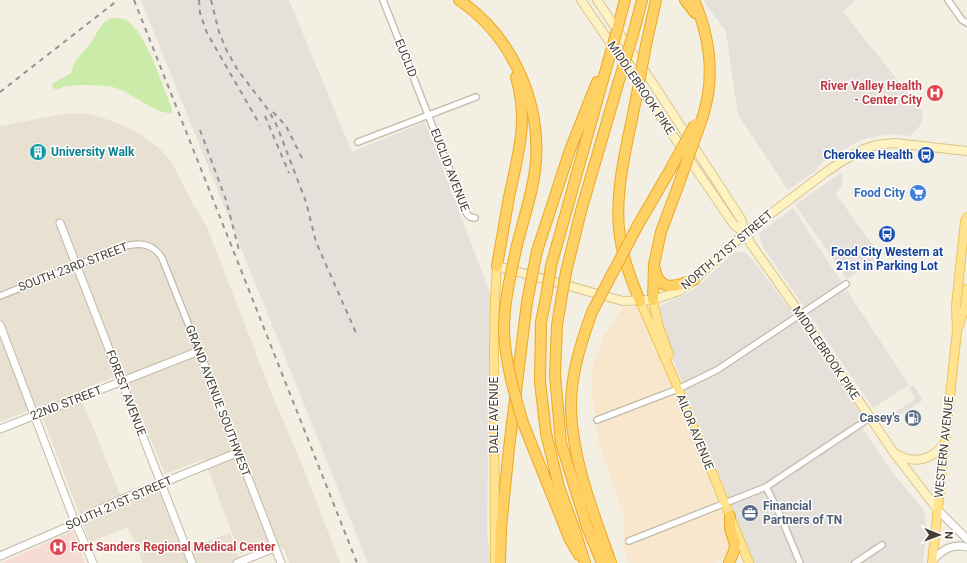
<svg xmlns="http://www.w3.org/2000/svg" width="967" height="563" font-family="Roboto,sans-serif">
  <rect width="100%" height="100%" fill="#f3efe3"/>
  <polygon fill="#e8e1d1" points="83,113 100,117 125,126 144,137 159,148 172,163 193,204 207,227 271,392 305,472 340,563 289,563 284,549 266,542 264,545 240,554 204,459 165,474 129,387 129,383 130,381 126,373 114,378 110,377 109,379 83,389 77,394 82,400 123,502 158,489 182,550 230,533 241,563 143,563 128,527 90,542 39,408 28,410 27,411 0,422 0,126 57,115"/>
  <polygon fill="#f8e7cc" points="623,307 640,307 727,525 733,543 729,557 714,563 629,563 624,550 623,536 625,519 598,441 592,389 593,364 605,334"/>
  <g fill="#e5e0d9">
    <polygon points="141,0 289,0 352,152 425,122 490,293 487,532 491,563 368,563"/>
    <polygon points="703,0 855,0 843,12 923,112 922,123 911,136 892,134 882,135 861,140 845,149 830,159 827,159 818,166 817,170 788,190 738,115 726,32"/>
    <polygon points="842,172 843,181 841,187 835,193 880,255 847,279 795,205"/>
    <polygon points="793,208 909,385 873,408 763,247 759,233"/>
    <polygon points="742,252 745,253 752,259 800,323 861,414 860,417 857,420 863,429 893,473 922,508 925,516 926,535 923,563 754,563 665,339 658,312 661,306 666,303 690,292 703,282 730,256 734,253"/>
  </g>
  <polygon fill="#f6dbd5" points="73,531 85,563 1,563"/>
  <path fill="#cbeca8" d="M115,18C120,18 123,18 127,21C146,32 162,85 171,106L172,111L171,113C154,114 129,90 112,87C99,85 82,84 68,86C63,86 59,90 54,89L52,86L53,83L70,74L76,60L91,43L99,29L104,23L109,19Z"/>
  <polygon fill="#e3e1dc" points="913,385 923,400 891,421 888,417 915,399 909,387"/>
  <g fill="none" stroke-linecap="round" stroke-linejoin="round">
    <g stroke="#c2baa8" stroke-width="8">
      <g id="minor">
        <polyline points="383,0 467,214 470,217 475,218"/>
        <polyline points="948,0 962,20 967,23"/>
        <polyline points="358,142 476,97"/>
        <path d="M0,296L125,246C141,242 153,244 162,258L199,351"/>
        <polyline points="597,420 678,389 717,370 846,284"/>
        <polyline points="766,487 780,515 800,563"/>
        <polyline points="629,541 766,487 871,417"/>
        <polyline points="855,563 882,545"/>
      </g>
    </g>
    <g stroke="#c2baa8" stroke-width="9">
      <g id="tertiary">
        <polyline points="60,223 192,563"/>
        <polyline points="0,325 73,517 93,563"/>
        <polyline points="0,429 199,351 281,563"/>
        <polyline points="938,510 967,539"/>
        <polyline points="0,556 72,525 83,517 120,500 239,452"/>
        <path d="M932,561C942,550 952,543 967,547"/>
        <polyline points="237,563 274,548"/>
      </g>
    </g>
    <g stroke="#d7c68e" stroke-width="10">
      <g id="secondary">
        <polyline points="581,0 734,225 745,233"/>
        <polyline points="597,0 652,82 741,219 745,233 751,244 801,315 894,453 938,510"/>
        <polyline points="497,266 623,301 653,300 679,291 694,280 745,233 826,172 844,160 864,149 876,145 894,143 967,151"/>
        <path d="M896,454C915,465 933,460 945,442"/>
      </g>
    </g>
    <g stroke="#eec557" stroke-width="10">
      <g id="primary">
        <polyline points="653,300 658,324 669,355"/>
        <polyline points="640,301 675,381 749,563"/>
        <polyline points="959,326 965,307 967,289"/>
        <polyline points="495,563 494,349 495,299 497,266"/>
        <polyline points="932,563 957,331 956,306 965,221 967,217"/>
      </g>
    </g>
    <g stroke="#eba926" stroke-width="12">
      <g id="motorway">
        <path d="M459,0C511,35 540,99 536,161C534,189 524,217 517,245"/>
        <polyline points="685,0 695,13"/>
        <path d="M694,0C710,37 715,77 703,116"/>
        <polyline points="617,30 625,0"/>
        <polyline points="634,31 642,0"/>
        <polyline points="646,45 656,0"/>
        <path d="M636,99C628,141 613,194 620,237C623,259 631,280 640,301"/>
        <polyline points="638,225 670,170"/>
        <polyline points="537,251 570,150 597,82"/>
        <path d="M497,266C501,243 505,220 509,197C518,155 529,120 516,77"/>
        <polyline points="551,266 608,62"/>
        <path d="M655,269C659,293 677,286 694,280"/>
        <polyline points="566,272 581,211 618,84"/>
        <polyline points="547,292 541,322 540,382 546,433 559,487 576,534 585,563"/>
        <polyline points="562,295 557,325 555,375 561,443 587,527 602,563"/>
        <polyline points="653,300 654,264 661,232 677,189"/>
        <path d="M592,312C581,343 570,376 571,410C573,463 594,514 611,563"/>
        <polyline points="523,423 570,540 579,555"/>
        <polyline points="500,563 501,528 509,448 527,302"/>
        <polyline points="729,563 734,551 735,544 730,529 730,516"/>
      </g>
    </g>
    <use href="#minor" stroke="#fff" stroke-width="5.5"/>
    <use href="#tertiary" stroke="#fff" stroke-width="7"/>
    <use href="#secondary" stroke="#fff2c2" stroke-width="8"/>
    <use href="#primary" stroke="#ffe391" stroke-width="8"/>
    <use href="#motorway" stroke="#ffd063" stroke-width="10"/>
    <g stroke="#949494" stroke-width="2" stroke-dasharray="5 5" stroke-linecap="butt">
      <polyline points="134,0 357,563"/>
      <polyline points="199,0 200,13 207,33 260,125"/>
      <polyline points="211,0 219,32 226,49 237,69 269,111 277,126 306,202 316,242 357,335"/>
      <polyline points="0,92 118,0"/>
      <polyline points="273,112 286,126 303,160"/>
      <polyline points="265,116 289,173"/>
      <polyline points="200,130 226,200 239,250"/>
    </g>
    <g stroke="#eba926" stroke-width="12" stroke-linecap="butt">
      <g id="motorway-bridge">
        <polyline points="608,62 617,30"/>
        <polyline points="618,84 634,31"/>
        <polyline points="636,99 646,45"/>
        <polyline points="670,170 695,124"/>
        <polyline points="677,189 703,116"/>
        <path d="M517,245C511,273 504,301 504,330C505,362 514,392 523,423"/>
        <polyline points="547,292 551,266"/>
        <polyline points="562,295 566,272"/>
        <polyline points="527,302 537,251"/>
        <polyline points="592,312 638,225"/>
      </g>
    </g>
    <use href="#motorway-bridge" stroke="#ffd063" stroke-width="10"/>
  </g>
  <defs>
    <g id="hospital-disc" transform="scale(0.9)"><circle r="9.5" fill="#e0444e" stroke="#fff"/><path d="M-5-5h3v3.5h4V-5h3V5h-3V1.5h-4V5h-3Z" fill="#fff"/></g>
    <g id="building-disc" transform="scale(0.9)"><circle r="9.5" fill="#0f9aa8" stroke="#fff"/><path d="M-4-6H4V6H1V3H-1V6H-4ZM-2.5-4.3h1.7v1.8h-1.7ZM.8-4.3h1.7v1.8H.8ZM-2.5-1h1.7V.8h-1.7ZM.8-1h1.7V.8H.8Z" fill="#fff"/></g>
    <g id="bus-disc" transform="scale(0.9)"><circle r="9.5" fill="#1a4fb4" stroke="#fff"/><path d="M-5-6H5V4H4V6H2V4H-2V6H-4V4H-5ZM-3.5-4V0h7V-4ZM-3.5 1.2v1.5H-2V1.2ZM2 1.2v1.5H3.5V1.2Z" fill="#fff"/></g>
    <g id="supermarket-disc" transform="scale(0.9)"><circle r="9.5" fill="#3f7fe0" stroke="#fff"/><path d="M-6-5.5h2.5l.6 2H6L4.5 2H-2.5L-4.4-4H-6ZM-1.5 3.2a1.3 1.3 0 1 0 .1 0ZM3 3.2a1.3 1.3 0 1 0 .1 0Z" fill="#fff"/></g>
    <g id="fuel-disc" transform="scale(0.9)"><circle r="9.5" fill="#5c6f8a" stroke="#fff"/><path d="M-5.5-6h7V0h2V4h1.3V-2.5L3-4.5l.8-.8L6-3V5H2.5V1h-1V6h-7ZM-4.2-4.7v3.2H.2V-4.7Z" fill="#fff"/></g>
    <g id="office-disc" transform="scale(0.9)"><circle r="9.5" fill="#5c6f8a" stroke="#fff"/><path d="M-6-3h4V-5.5h4V-3h4V5H-6ZM-1-4.5V-3h2v-1.5ZM-6 0V1H6V0Z" fill="#fff"/></g>
  </defs>
  <g fill-rule="evenodd">
    <use href="#hospital-disc" x="935" y="93"/>
    <use href="#building-disc" x="38" y="152"/>
    <use href="#bus-disc" x="926" y="155"/>
    <use href="#supermarket-disc" x="918" y="193"/>
    <use href="#bus-disc" x="887" y="234"/>
    <use href="#fuel-disc" x="913" y="418"/>
    <use href="#office-disc" x="750" y="513"/>
    <use href="#hospital-disc" x="58" y="547"/>
  </g>
  <g text-anchor="middle" dominant-baseline="central" stroke-width="3" stroke-linejoin="round" paint-order="stroke">
    <g font-size="12" fill="#463f33" stroke="#fff">
      <text transform="translate(406 58) rotate(68)">EUCLID</text>
      <text transform="translate(641 88) rotate(56)">MIDDLEBROOK PIKE</text>
      <text transform="translate(450 170) rotate(69)">EUCLID AVENUE</text>
      <text transform="translate(727 250) rotate(-40)">NORTH 21ST STREET</text>
      <text transform="translate(73 267) rotate(-21)">SOUTH 23RD STREET</text>
      <text transform="translate(826 353) rotate(56)">MIDDLEBROOK PIKE</text>
      <text transform="translate(126 393) rotate(69)">FOREST AVENUE</text>
      <text transform="translate(218 401) rotate(69)">GRAND AVENUE SOUTHWEST</text>
      <text transform="translate(66 403) rotate(-21)">22ND STREET</text>
      <text transform="translate(494 415) rotate(-90)">DALE AVENUE</text>
      <text transform="translate(695 432) rotate(68)">AILOR AVENUE</text>
      <text transform="translate(944 447) rotate(-84)">WESTERN AVENUE</text>
      <text transform="translate(119 503) rotate(-24)">SOUTH 21ST STREET</text>
    </g>
    <g font-size="12" font-weight="bold" fill="#be3a42" stroke="#fff" text-anchor="end">
      <text x="922" y="86">River Valley Health<tspan x="922" dy="14">- Center City</tspan></text>
      <text x="71" y="547" text-anchor="start">Fort Sanders Regional Medical Center</text>
    </g>
    <g font-size="12" font-weight="bold" fill="#0d838f" stroke="#fff" text-anchor="start">
      <text x="51" y="152">University Walk</text>
    </g>
    <g font-size="12" font-weight="bold" fill="#164399" stroke="#fff" text-anchor="end">
      <text x="913" y="155">Cherokee Health</text>
      <text x="887" y="252" text-anchor="middle">Food City Western at<tspan x="887" dy="14">21st in Parking Lot</tspan></text>
    </g>
    <g font-size="12" font-weight="bold" fill="#366cbe" stroke="#fff" text-anchor="end">
      <text x="905" y="193">Food City</text>
    </g>
    <g font-size="12" font-weight="bold" fill="#4e5e75" stroke="#fff" text-anchor="end">
      <text x="900" y="418">Casey's</text>
      <text x="763" y="506" text-anchor="start">Financial<tspan x="763" dy="14">Partners of TN</tspan></text>
    </g>
  </g>
  <g transform="translate(939 535) rotate(91)" stroke="#ffffff" stroke-width="3" paint-order="stroke">
  <path d="M0-3L7 15L0 10L-7 15Z" fill="#463f33"/>
  <text y="-6" font-size="11" font-weight="bold" text-anchor="middle" fill="#463f33">N</text>
  </g>
</svg>
